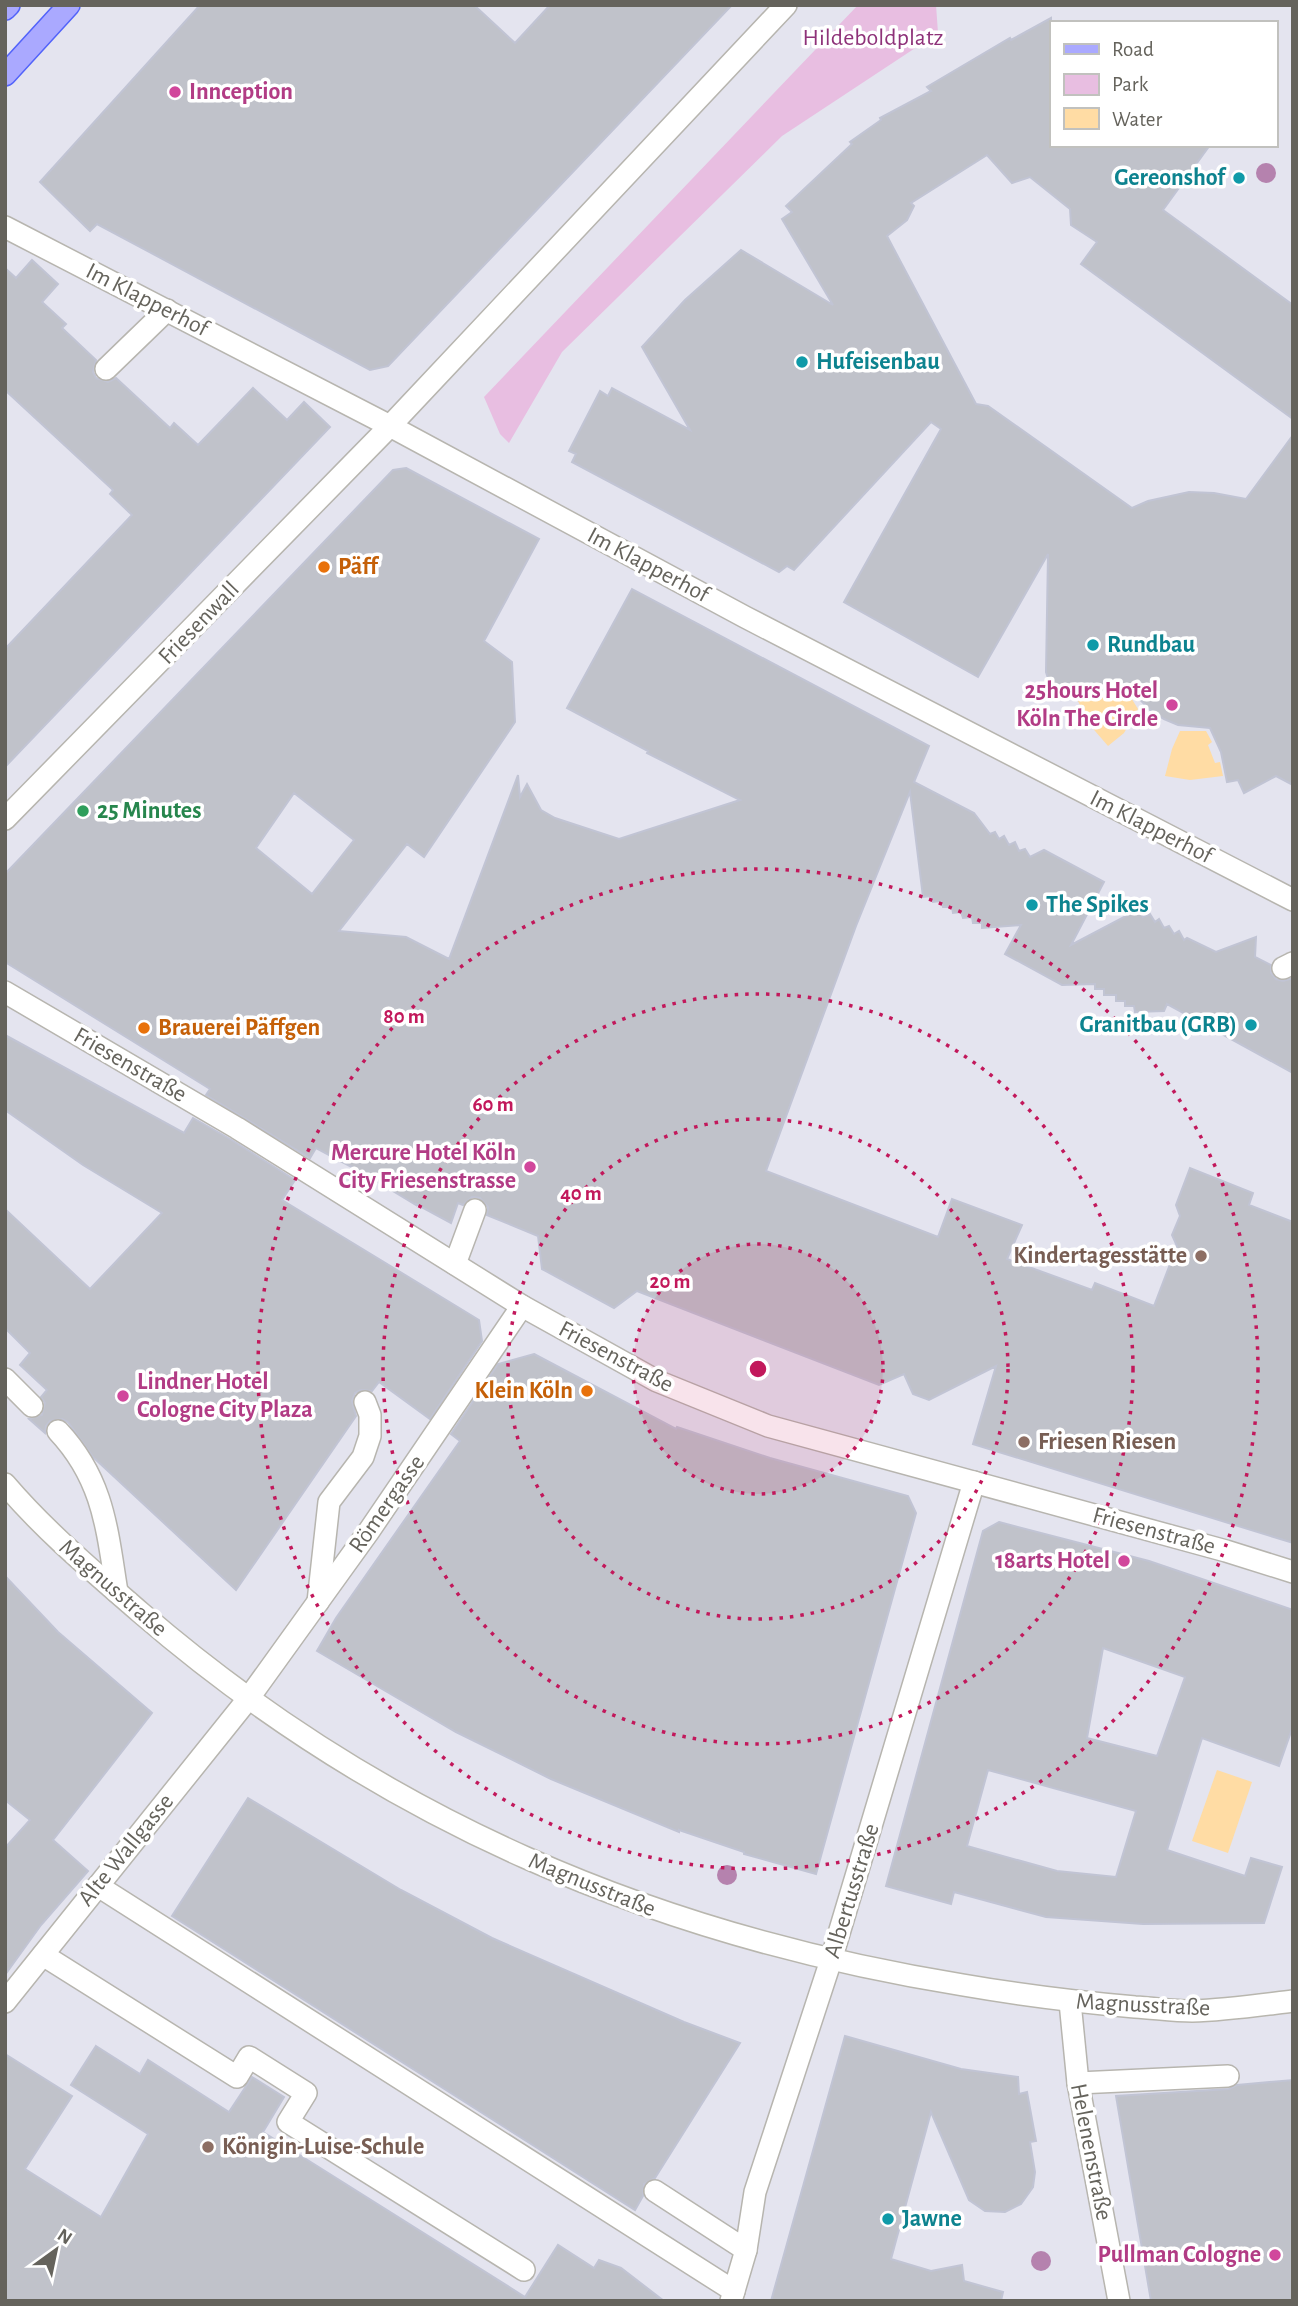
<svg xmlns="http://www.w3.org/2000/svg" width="1298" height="2306" font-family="'Alegreya Sans',sans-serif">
  <rect width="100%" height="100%" fill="#e4e4ef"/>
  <polygon fill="#e8bee1" points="858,5 936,5 938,33 782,136 562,352 509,443 500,434 484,397"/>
  <g fill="#ffdca4">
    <polygon points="1113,688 1125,688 1138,709 1124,733 1108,746 1089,724 1077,699 1091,693 1093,696 1112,692"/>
    <polygon points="1180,731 1206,731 1212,742 1208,745 1215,763 1220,762 1223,776 1190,780 1165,776 1172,749"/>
    <polygon points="1217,1770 1252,1782 1228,1853 1192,1841"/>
  </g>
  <g fill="#c0c2ca" stroke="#c1c4d4" stroke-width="2" fill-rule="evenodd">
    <polygon points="200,5 474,5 515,43 550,5 732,5 388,366 370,370 97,224 90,231 40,182"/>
    <polygon points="1051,18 1051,145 1210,145 1163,210 1293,305 1293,419 1081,264 1097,242 1071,225 1070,209 1030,177 1012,183 987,155 911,203 914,206 907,220 887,236 976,404 988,406 1132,508 1148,501 1189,492 1214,493 1246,499 1293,435 1293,785 1276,776 1244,793 1238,780 1227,782 1221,752 1210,728 1178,725 1164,719 1150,710 1125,684 1072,696 1069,689 1053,694 1046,672 1048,554 978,677 844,602 941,429 931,422 794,570 787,566 779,572 572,462 576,454 569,451 600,391 608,396 612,388 690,430 642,347 685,300 741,250 833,305 782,219 792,212 786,206 852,144 850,142 881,120 880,118 931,91 927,87 1010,38 1011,40"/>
    <polygon points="32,260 58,284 42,302 66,324 62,328 96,360 93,372 96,378 108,382 116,378 170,428 174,423 198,445 253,388 287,420 304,402 330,427 5,767 5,649 132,515 110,494 113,490 5,390 5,268 16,278"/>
    <path d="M406,468L539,539L484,641L512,662L515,722L424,857L407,844L339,931L406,937L449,959L518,775L520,797L527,784L541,810L555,818L619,839L740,800L647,753L648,751L567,708L632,589L929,746L914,782L974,813L990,834L995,832L999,839L1004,836L1009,845L1015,842L1019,851L1025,849L1030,857L1044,850L1104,882L1071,945L1139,909L1143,917L1150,914L1155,922L1159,919L1164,928L1169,926L1174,934L1179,931L1184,940L1187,938L1216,952L1256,937L1255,957L1271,965V973L1276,979L1283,981L1293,978V1073L1167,1004L1164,1011L1135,1012L1134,1006H1125V1001H1116V995H1104V989H1095V984L1062,985L1005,954L1021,925L982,928V923H973L972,917L963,918L961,912L953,913L952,907H943L941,901L933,902L932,896L923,897L910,792L856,926L766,1171L938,1237L952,1199L1022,1225L1007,1259L1092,1290L1095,1283L1154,1306L1177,1246L1172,1235L1180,1216L1176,1205L1190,1168L1253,1193L1249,1205L1293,1222V1543L973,1444L996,1366L929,1400L913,1394L904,1374L879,1385L637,1291L614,1308L542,1269L538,1236L487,1215L488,1207L480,1198L472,1197L463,1205L458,1203L451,1223L416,1204V1205L363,1173L316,1148L310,1158L206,1095L210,1089L5,962V874L393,470ZM294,793L354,840L312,894L256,848Z"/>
    <polygon points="5,1035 184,1133 193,1118 230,1139 295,1180 282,1200 479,1320 482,1341 430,1419 379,1382 372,1391 361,1390 355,1393 352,1401 356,1416 236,1590 93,1457 68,1422 62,1419 50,1421 46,1426 45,1433 29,1419 42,1415 45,1403 41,1397 47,1390 20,1365 30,1353 5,1328 5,1209 90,1289 162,1213 83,1165 5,1110"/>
    <polygon points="534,1354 676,1429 677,1427 770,1458 908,1496 916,1513 816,1874 744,1854 744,1852 679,1830 679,1832 551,1779 456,1732 317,1651 336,1618 460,1441 451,1434 498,1364"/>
    <path d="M999,1522L1149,1561L1293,1610V1726L1279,1766L1202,1738L1167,1850L1245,1876L1251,1858L1282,1867L1264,1923L1143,1924L1046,1917L954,1892L951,1904L886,1886L983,1531ZM1103,1648L1185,1677L1157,1756L1087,1738ZM988,1770L1136,1811L1116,1877L1057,1871L967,1846Z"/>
    <polygon points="5,1576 58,1632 152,1713 53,1840 88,1871 41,1925 5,1975 5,1848 30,1820 5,1800"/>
    <polygon points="248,1798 401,1890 492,1938 684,2022 740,2043 655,2178 644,2184 643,2196 635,2210 172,1916"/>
    <polygon points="845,2036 961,2069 1018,2077 1019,2094 1027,2092 1036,2141 1030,2142 1035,2172 1033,2187 1021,2204 1005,2212 985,2211 969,2200 931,2112 891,2259 931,2271 962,2265 964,2281 1003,2292 1001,2301 771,2301"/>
    <polygon points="96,2046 140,2074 148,2060 229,2112 252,2077 284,2097 263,2132 525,2297 558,2245 594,2268 599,2260 621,2268 664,2301 5,2301 5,2054 72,2096 25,2169 101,2217 148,2134 71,2085"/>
    <polygon points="1293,2080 1293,2301 1151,2301 1116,2096 1229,2089 1237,2085"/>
  </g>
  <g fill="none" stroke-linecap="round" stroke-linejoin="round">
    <g stroke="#b7b5af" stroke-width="24">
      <g id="lane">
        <polyline points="106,369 167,310"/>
        <polyline points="1283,968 1293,963"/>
        <polyline points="455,1264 475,1210"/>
        <polyline points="5,1379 32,1406"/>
        <path d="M58,1431C104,1480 107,1530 117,1592"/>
        <polyline points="318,1602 329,1502 363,1457 370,1436 370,1415 365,1402"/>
        <polyline points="98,1886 734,2291"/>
        <polyline points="43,1955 237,2077 249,2057 306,2093 288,2122 524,2270"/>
        <polyline points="1078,2083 1228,2076"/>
        <polyline points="655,2191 746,2250"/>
      </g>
    </g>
    <g stroke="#b7b5af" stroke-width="24">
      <g id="street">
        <polyline points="5,227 390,426 745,617 1293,900"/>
        <polyline points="5,819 390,426 786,5"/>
        <polyline points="5,992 237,1128 522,1306 657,1381 768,1426 1226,1551 1293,1572"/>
        <polyline points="5,2002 248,1699 369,1531 522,1306"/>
        <polyline points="1070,2002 1078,2083 1119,2301"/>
        <polyline points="731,2301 746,2250 755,2192 831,1960 974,1482"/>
      </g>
    </g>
    <g stroke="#b8b6ae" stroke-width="24">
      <path id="secondary" d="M5,1484C46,1532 94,1572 141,1613C380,1819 653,1935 963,1985C1021,1995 1077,2002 1135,2007C1154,2008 1173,2011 1192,2011C1226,2010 1260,2005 1293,2001"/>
    </g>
    <g stroke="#5263fa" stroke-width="24">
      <g id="primary">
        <polyline points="5,9 9,5"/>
        <polyline points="5,75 69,5"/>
      </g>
    </g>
    <use href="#lane" stroke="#fff" stroke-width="21"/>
    <use href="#street" stroke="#fff" stroke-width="21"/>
    <use href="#secondary" stroke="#fff" stroke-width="21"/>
    <use href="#primary" stroke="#aaa9ff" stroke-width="21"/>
  </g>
  <g fill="#b582ae">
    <circle cx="1266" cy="173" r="10"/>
    <circle cx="727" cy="1875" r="10"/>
    <circle cx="1041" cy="2261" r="10"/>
  </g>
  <circle cx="758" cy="1369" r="125" fill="#c2185b" fill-opacity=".12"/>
  <g fill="none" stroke="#c2185b" stroke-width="3.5" stroke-dasharray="3.5 7">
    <circle cx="758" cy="1369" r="125"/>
    <circle cx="758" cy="1369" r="250"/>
    <circle cx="758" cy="1369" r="375"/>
    <circle cx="758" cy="1369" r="500"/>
  </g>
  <g fill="#d1479c" stroke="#fff" stroke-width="2.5">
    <circle cx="175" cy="92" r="7"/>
    <circle cx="1172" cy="705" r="7"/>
    <circle cx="530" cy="1167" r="7"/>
    <circle cx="123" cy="1396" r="7"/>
    <circle cx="1124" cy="1561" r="7"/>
    <circle cx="1275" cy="2255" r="7"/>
  </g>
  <g fill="#0f9aa8" stroke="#fff" stroke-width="2.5">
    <circle cx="1239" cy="178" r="7"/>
    <circle cx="802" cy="362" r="7"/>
    <circle cx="1093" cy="645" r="7"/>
    <circle cx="1032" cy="905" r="7"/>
    <circle cx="1251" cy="1025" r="7"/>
    <circle cx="888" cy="2219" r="7"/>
  </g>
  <g fill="#e8710a" stroke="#fff" stroke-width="2.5">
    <circle cx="324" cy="567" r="7"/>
    <circle cx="144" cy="1028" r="7"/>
    <circle cx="587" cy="1391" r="7"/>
  </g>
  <circle fill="#2e9e5b" stroke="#fff" stroke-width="2.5" cx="83" cy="811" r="7"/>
  <g fill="#8d6e63" stroke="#fff" stroke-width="2.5">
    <circle cx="1201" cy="1256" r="7"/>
    <circle cx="1024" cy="1442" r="7"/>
    <circle cx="208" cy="2147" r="7"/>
  </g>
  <g text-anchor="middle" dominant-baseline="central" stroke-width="7" stroke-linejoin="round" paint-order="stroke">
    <g font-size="24" fill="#8e3279" stroke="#fff">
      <text x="873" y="38">Hildeboldplatz</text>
    </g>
    <g font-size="24" font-weight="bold" fill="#b23c85" stroke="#fff" text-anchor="end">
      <text x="189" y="92" text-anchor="start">Innception</text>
      <text x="1158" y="691">25hours Hotel<tspan x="1158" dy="28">Köln The Circle</tspan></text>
      <text x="516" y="1153">Mercure Hotel Köln<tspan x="516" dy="28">City Friesenstrasse</tspan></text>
      <text x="137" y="1382" text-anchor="start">Lindner Hotel<tspan x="137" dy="28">Cologne City Plaza</tspan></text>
      <text x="1110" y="1561">18arts Hotel</text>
      <text x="1261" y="2255">Pullman Cologne</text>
    </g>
    <g font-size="24" font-weight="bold" fill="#0d838f" stroke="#fff" text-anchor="start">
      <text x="1225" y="178" text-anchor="end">Gereonshof</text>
      <text x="816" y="362">Hufeisenbau</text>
      <text x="1107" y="645">Rundbau</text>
      <text x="1046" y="905">The Spikes</text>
      <text x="1237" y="1025" text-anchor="end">Granitbau (GRB)</text>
      <text x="902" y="2219">Jawne</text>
    </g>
    <g font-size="24" fill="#65635c" stroke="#fff">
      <text transform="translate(147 300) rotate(27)">Im Klapperhof</text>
      <text transform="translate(648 565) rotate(28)">Im Klapperhof</text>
      <text transform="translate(199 623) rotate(-46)">Friesenwall</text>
      <text transform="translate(1151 827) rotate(27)">Im Klapperhof</text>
      <text transform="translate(130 1065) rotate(30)">Friesenstraße</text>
      <text transform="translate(616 1357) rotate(28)">Friesenstraße</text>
      <text transform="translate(387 1504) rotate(-55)">Römergasse</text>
      <text transform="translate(1154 1531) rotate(15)">Friesenstraße</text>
      <text transform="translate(113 1588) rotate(41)">Magnusstraße</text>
      <text transform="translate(126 1850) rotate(-51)">Alte Wallgasse</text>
      <text transform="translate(592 1885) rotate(22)">Magnusstraße</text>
      <text transform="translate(852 1891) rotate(-73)">Albertusstraße</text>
      <text transform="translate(1143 2005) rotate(3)">Magnusstraße</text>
      <text transform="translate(1091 2152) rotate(79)">Helenenstraße</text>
    </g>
    <g font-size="24" font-weight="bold" fill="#c56008" stroke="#fff" text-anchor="start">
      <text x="338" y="567">Päff</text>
      <text x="158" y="1028">Brauerei Päffgen</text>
      <text x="573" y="1391" text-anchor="end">Klein Köln</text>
    </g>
    <g font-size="24" font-weight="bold" fill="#27864d" stroke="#fff" text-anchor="start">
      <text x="97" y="811">25 Minutes</text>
    </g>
    <g font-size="24" font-weight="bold" fill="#785e54" stroke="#fff" text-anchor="start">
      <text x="1187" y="1256" text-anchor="end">Kindertagesstätte</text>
      <text x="1038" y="1442">Friesen Riesen</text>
      <text x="222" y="2147">Königin-Luise-Schule</text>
    </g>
  </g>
  <circle cx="758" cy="1369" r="10" fill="#c2185b" stroke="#fff" stroke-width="3.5"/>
  <g font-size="21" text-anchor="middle" font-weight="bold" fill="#c2185b" stroke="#fff" stroke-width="7" stroke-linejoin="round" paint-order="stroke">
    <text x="404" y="1023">80 m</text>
    <text x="493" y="1111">60 m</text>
    <text x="581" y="1200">40 m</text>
    <text x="670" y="1288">20 m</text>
  </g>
  <rect width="1298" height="2306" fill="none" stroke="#65635c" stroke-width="14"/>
  <rect x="1050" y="21" width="228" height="126" fill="#ffffff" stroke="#c1c1be" stroke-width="2"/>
  <rect x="1064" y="44" width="35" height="10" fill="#aaa9ff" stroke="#c1c1be" stroke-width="2"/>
  <text x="1112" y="56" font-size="21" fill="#65635c">Road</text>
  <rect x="1064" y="74" width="35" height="21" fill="#e8bee1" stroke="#c1c1be" stroke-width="2"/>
  <text x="1112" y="91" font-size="21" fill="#65635c">Park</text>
  <rect x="1064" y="108" width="35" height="21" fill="#ffdca4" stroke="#c1c1be" stroke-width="2"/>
  <text x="1112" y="126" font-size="21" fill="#65635c">Water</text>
  <g transform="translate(56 2250) rotate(33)" stroke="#ffffff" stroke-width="5" paint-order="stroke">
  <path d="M0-5L12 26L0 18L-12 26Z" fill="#65635c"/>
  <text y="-10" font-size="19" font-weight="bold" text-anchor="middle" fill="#65635c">N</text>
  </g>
</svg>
